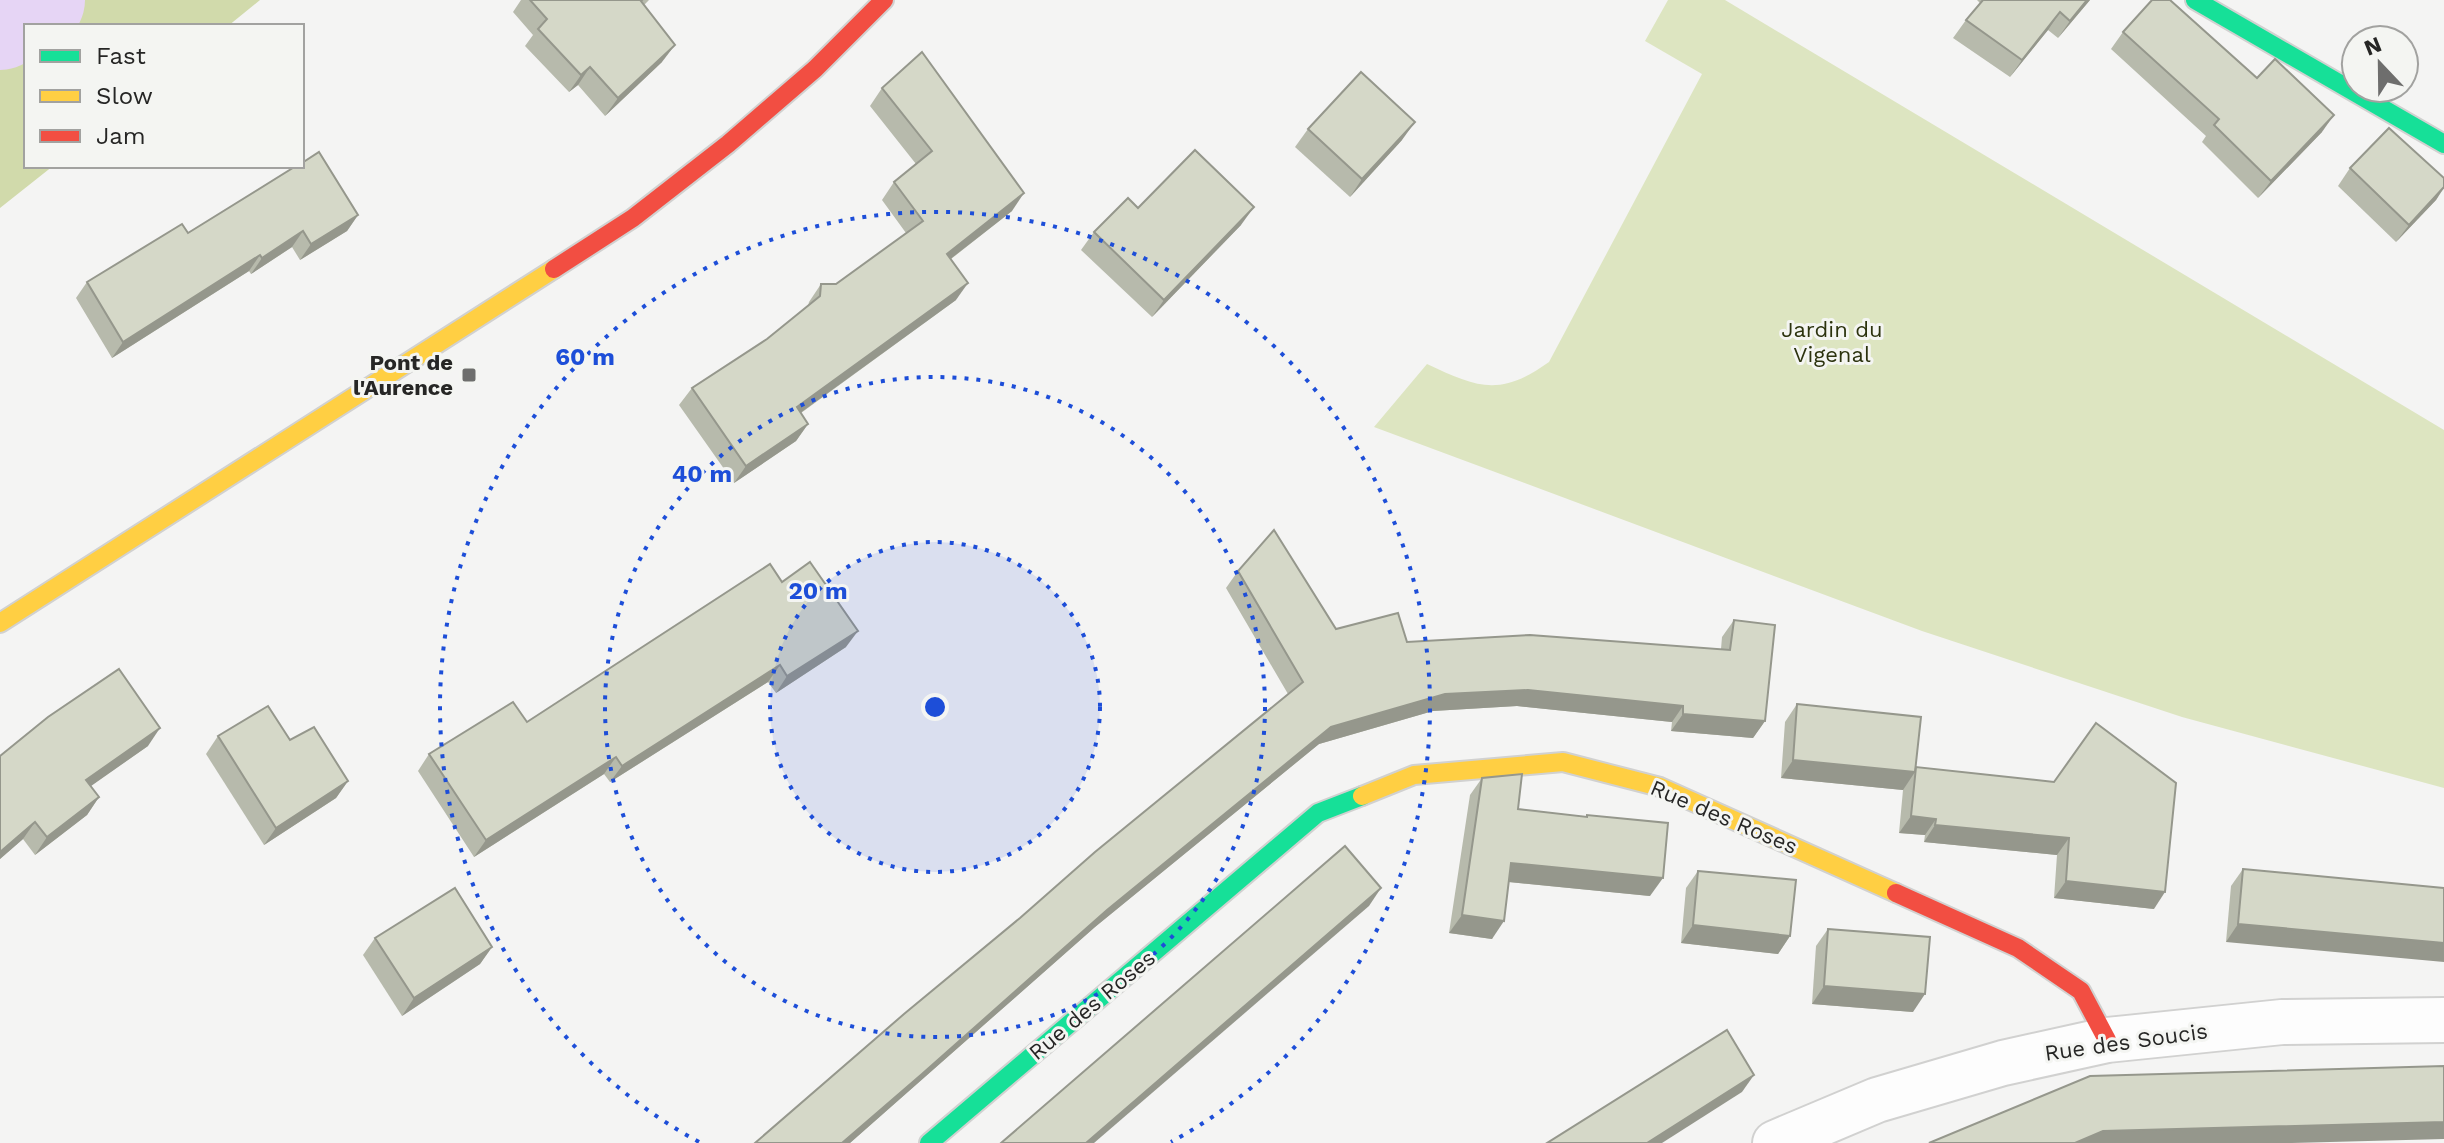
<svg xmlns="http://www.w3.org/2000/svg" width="2444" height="1143" font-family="'Work Sans',sans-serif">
  <rect width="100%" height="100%" fill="#f4f4f3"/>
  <path fill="#dde5c1" d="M1668,0H1725L2444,430V788L2182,717L1922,631L1374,427L1427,364C1478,388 1500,397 1549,362L1702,74L1645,41Z"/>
  <polygon fill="#d1daab" points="0,0 260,0 228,26 26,26 26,166 53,166 0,208"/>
  <polygon fill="#e6d5f5" points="0,0 36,0 0,21"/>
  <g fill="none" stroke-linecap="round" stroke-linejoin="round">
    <polyline stroke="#e6d5f5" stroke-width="98" points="0,21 36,0"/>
    <g stroke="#d1d1d0" stroke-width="48">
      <polyline id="street" points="1775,1143 1877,1100 2003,1063 2107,1040 2282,1022 2444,1020"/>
    </g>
    <g stroke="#d1d1d0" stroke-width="22">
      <g id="fast">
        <polyline points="2195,0 2444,144"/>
        <polyline points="929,1143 1318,813 1362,796"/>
      </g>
    </g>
    <g stroke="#d1d1d0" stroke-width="22">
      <g id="slow">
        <polyline points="0,623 554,269"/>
        <polyline points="1362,796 1414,775 1563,762 1660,787 1896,893"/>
      </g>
    </g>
    <g stroke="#d1d1d0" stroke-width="22">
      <g id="jam">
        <polyline points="554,269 633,218 728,144 815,69 884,0"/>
        <polyline points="1896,893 2018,948 2081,991 2107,1040"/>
      </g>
    </g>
    <use href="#street" stroke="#fdfdfd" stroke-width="44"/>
    <use href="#fast" stroke="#16e098" stroke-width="18"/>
    <use href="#slow" stroke="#ffcf43" stroke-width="18"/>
    <use href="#jam" stroke="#f24e42" stroke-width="18"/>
  </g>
  <g fill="#b7baac">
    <polygon points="521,0 649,0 644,5 662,62 605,116 578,85 569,92 525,46 533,35 513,12"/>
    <polygon points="1977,0 2090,0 2058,38 2048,30 2010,77 1953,38 1966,20 1980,3"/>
    <polygon points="2123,32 2257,78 2322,132 2258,198 2202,142 2206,136 2111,49"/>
    <polygon points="882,88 1012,211 951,259 956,300 801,413 808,424 796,441 734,483 679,405 692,388 767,339 808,306 809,302 821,284 836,284 906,233 882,200 894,182 916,164 870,106"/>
    <polygon points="1308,129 1402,140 1350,197 1295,147"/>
    <polygon points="2350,168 2444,178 2444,188 2436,200 2396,242 2338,186"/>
    <polygon points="1138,208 1241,225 1152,317 1081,250 1094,232"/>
    <polygon points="358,215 347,231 300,260 292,247 251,274 249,271 112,358 76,298 87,282 188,233"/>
    <polygon points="1238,571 1336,629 1407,642 1721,649 1722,637 1734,620 1765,721 1753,738 1671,731 1672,722 1517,706 1433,711 1319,744 1095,927 850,1143 755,1143 1020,918 1288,694 1226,588"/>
    <polygon points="782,582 846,647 776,693 768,682 610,782 604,774 474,857 418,771 429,754 527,722"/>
    <polygon points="1797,704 1916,767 2054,782 2154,909 2054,898 2057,855 1924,842 1925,835 1899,833 1903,790 1781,778 1785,722"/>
    <polygon points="218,736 290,740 348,781 336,798 264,845 206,754"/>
    <polygon points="148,746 90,786 99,797 87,815 35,855 23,839 0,859 0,756"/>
    <polygon points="1482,778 1518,809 1586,817 1587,815 1650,896 1509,882 1492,939 1449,933 1470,795"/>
    <polygon points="2243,869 2444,888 2226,942 2231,886"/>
    <polygon points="1698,871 1790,936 1778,954 1681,943 1686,888"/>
    <polygon points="1828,929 1913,1012 1812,1004 1816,946"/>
    <polygon points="375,938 492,947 480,964 402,1016 363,955"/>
  </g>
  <g fill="#95978c">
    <polygon points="2087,0 2090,0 2058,38 2070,21"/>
    <polygon points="2060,12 2048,30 2010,77 2022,60"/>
    <polygon points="675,45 662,62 605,116 618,98"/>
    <polygon points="590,67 578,85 569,92 581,75"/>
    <polygon points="2334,115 2322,132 2258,198 2271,181"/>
    <polygon points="1415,122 1402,140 1350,197 1362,179"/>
    <polygon points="2444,187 2436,200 2396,242 2409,225"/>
    <polygon points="1024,193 1012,211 935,271 947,254"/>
    <polygon points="1254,207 1241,225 1152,317 1164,300"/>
    <polygon points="358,215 347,231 300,260 311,244"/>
    <polygon points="303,231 292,247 251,274 262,258"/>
    <polygon points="260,255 249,271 112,358 123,342"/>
    <polygon points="968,283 956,300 785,424 797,407"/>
    <polygon points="808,424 796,441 734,483 746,466"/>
    <polygon points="858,631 846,647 776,693 787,676"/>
    <polygon points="780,665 768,682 610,782 622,766"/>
    <polygon points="1528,690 1683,706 1672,722 1517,706 1433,711 1319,744 1095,927 850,1143 842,1143 1107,910 1331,727 1445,694"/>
    <polygon points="1683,714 1765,721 1753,738 1671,731"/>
    <polygon points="160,728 148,746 74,798 86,780"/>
    <polygon points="616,757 604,774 474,857 486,840"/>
    <polygon points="1793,760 1915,772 1903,790 1781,778"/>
    <polygon points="348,781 336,798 264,845 276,828"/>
    <polygon points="99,797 87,815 35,855 47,837"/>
    <polygon points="1911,816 1936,819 1925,835 1899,833"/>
    <polygon points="35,822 23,839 0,859 0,852"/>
    <polygon points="1935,825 2069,838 2057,855 1924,842"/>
    <polygon points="1511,863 1663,878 1650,896 1499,881"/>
    <polygon points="2066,881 2165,892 2154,909 2054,898"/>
    <polygon points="1381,888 1369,906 1094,1143 1086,1143"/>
    <polygon points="1462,915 1504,921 1492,939 1449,933"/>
    <polygon points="2238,924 2444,943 2444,962 2226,942"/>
    <polygon points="1693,925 1790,936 1778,954 1681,943"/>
    <polygon points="492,947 480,964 402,1016 414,998"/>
    <polygon points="1824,986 1925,994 1913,1012 1812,1004"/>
    <polygon points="1754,1075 1742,1092 1662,1143 1647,1143"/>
    <polygon points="2444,1122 2444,1139 2292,1143 2075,1143 2103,1131"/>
  </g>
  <g fill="#d5d8c8" stroke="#95978c" stroke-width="2">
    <polygon points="530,0 642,0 641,1 675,45 618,98 590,67 581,75 538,29 547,19"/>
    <polygon points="1983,0 2087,0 2070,21 2060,12 2022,60 1966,20"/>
    <polygon points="2152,0 2170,0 2257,78 2275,59 2334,115 2271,181 2214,125 2219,119 2123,32"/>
    <polygon points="922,52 1024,193 947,254 968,283 797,407 808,424 746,466 692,388 767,339 820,296 821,284 836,284 923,221 894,182 932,151 882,88"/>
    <polygon points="1361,72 1415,122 1362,179 1308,129"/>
    <polygon points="2389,128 2444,178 2444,187 2409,225 2350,168"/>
    <polygon points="1195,150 1254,207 1164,300 1094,232 1128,198 1138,208"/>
    <polygon points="319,152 358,215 311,244 303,231 262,258 260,255 123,342 87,282 182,224 188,233 296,166 302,166 302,163"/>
    <polygon points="1274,530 1336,629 1398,613 1407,642 1530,635 1730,650 1734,620 1775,625 1765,721 1683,714 1683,706 1528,690 1445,694 1331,727 1107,910 922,1074 842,1143 755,1143 904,1014 1020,918 1095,852 1303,682 1238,571"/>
    <polygon points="810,562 858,631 787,676 780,665 622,766 616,757 486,840 429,754 513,702 527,722 770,564 782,582"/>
    <polygon points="119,669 160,728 86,780 99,797 47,837 35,822 0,852 0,756 48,717"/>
    <polygon points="1797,704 1921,717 1915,772 1793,760"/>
    <polygon points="268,706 290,740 314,727 348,781 276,828 218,736"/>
    <polygon points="2096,723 2176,783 2165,892 2066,881 2069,838 1935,825 1936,819 1911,816 1916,767 2054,782"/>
    <polygon points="1522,774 1518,809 1587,817 1587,815 1668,823 1663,878 1511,863 1504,921 1462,915 1482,778"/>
    <polygon points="1345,846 1381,888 1086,1143 1001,1143"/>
    <polygon points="2243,869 2444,888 2444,943 2238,924"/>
    <polygon points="1698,871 1796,880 1790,936 1693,925"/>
    <polygon points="455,888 492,947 414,998 375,938"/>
    <polygon points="1828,929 1930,937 1925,994 1824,986"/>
    <polygon points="1727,1030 1754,1075 1647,1143 1547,1143"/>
    <polygon points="2444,1066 2444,1122 2103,1131 2075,1143 1929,1143 2090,1076"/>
  </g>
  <circle cx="935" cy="707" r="165" fill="#1d4ed8" fill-opacity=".12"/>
  <g fill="none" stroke="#1d4ed8" stroke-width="4" stroke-dasharray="4 8">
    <circle cx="935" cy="707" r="165"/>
    <circle cx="935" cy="707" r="330"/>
    <path d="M699 1142A495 495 0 1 1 1171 1142"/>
  </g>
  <rect fill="#6e6e6d" stroke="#f4f5f2" stroke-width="3" x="461" y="367" width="16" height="16" rx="4"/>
  <g text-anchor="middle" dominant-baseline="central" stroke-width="6" stroke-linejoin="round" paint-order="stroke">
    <g font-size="22" fill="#2c330e" stroke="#f4f5f2">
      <text x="1832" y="329">Jardin du<tspan x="1832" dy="25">Vigenal</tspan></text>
    </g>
    <g font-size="22" font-weight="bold" fill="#262625" stroke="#f4f5f2" text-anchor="end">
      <text x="453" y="362">Pont de<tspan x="453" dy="25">l'Aurence</tspan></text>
    </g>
    <g font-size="22" fill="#262625" stroke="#f4f5f2">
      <text transform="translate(1724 817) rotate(23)">Rue des Roses</text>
      <text transform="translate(1092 1005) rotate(-40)">Rue des Roses</text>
      <text transform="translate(2126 1042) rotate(-8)">Rue des Soucis</text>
    </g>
  </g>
  <circle cx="935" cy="707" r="12" fill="#1d4ed8" stroke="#f4f5f2" stroke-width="4"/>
  <g font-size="24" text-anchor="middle" font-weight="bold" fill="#1d4ed8" stroke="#f4f5f2" stroke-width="6" stroke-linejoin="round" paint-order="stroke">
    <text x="585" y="365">60 m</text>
    <text x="702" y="482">40 m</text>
    <text x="818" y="599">20 m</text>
  </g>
  <rect x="24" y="24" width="280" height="144" fill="#f4f5f2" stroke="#a2a2a0" stroke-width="2"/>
  <rect x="40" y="50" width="40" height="12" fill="#16e098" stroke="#a2a2a0" stroke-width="2"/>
  <text x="96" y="64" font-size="24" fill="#262625">Fast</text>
  <rect x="40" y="90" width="40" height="12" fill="#ffcf43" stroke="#a2a2a0" stroke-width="2"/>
  <text x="96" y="104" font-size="24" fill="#262625">Slow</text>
  <rect x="40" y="130" width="40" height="12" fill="#f24e42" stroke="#a2a2a0" stroke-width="2"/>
  <text x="96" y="144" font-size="24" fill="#262625">Jam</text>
  <g transform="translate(2380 64) rotate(338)"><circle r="38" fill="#f4f5f2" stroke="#a2a2a0" stroke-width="2"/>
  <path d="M0-6L14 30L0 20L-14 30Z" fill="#6e6e6d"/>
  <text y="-12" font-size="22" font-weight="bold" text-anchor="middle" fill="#262625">N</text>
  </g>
</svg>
